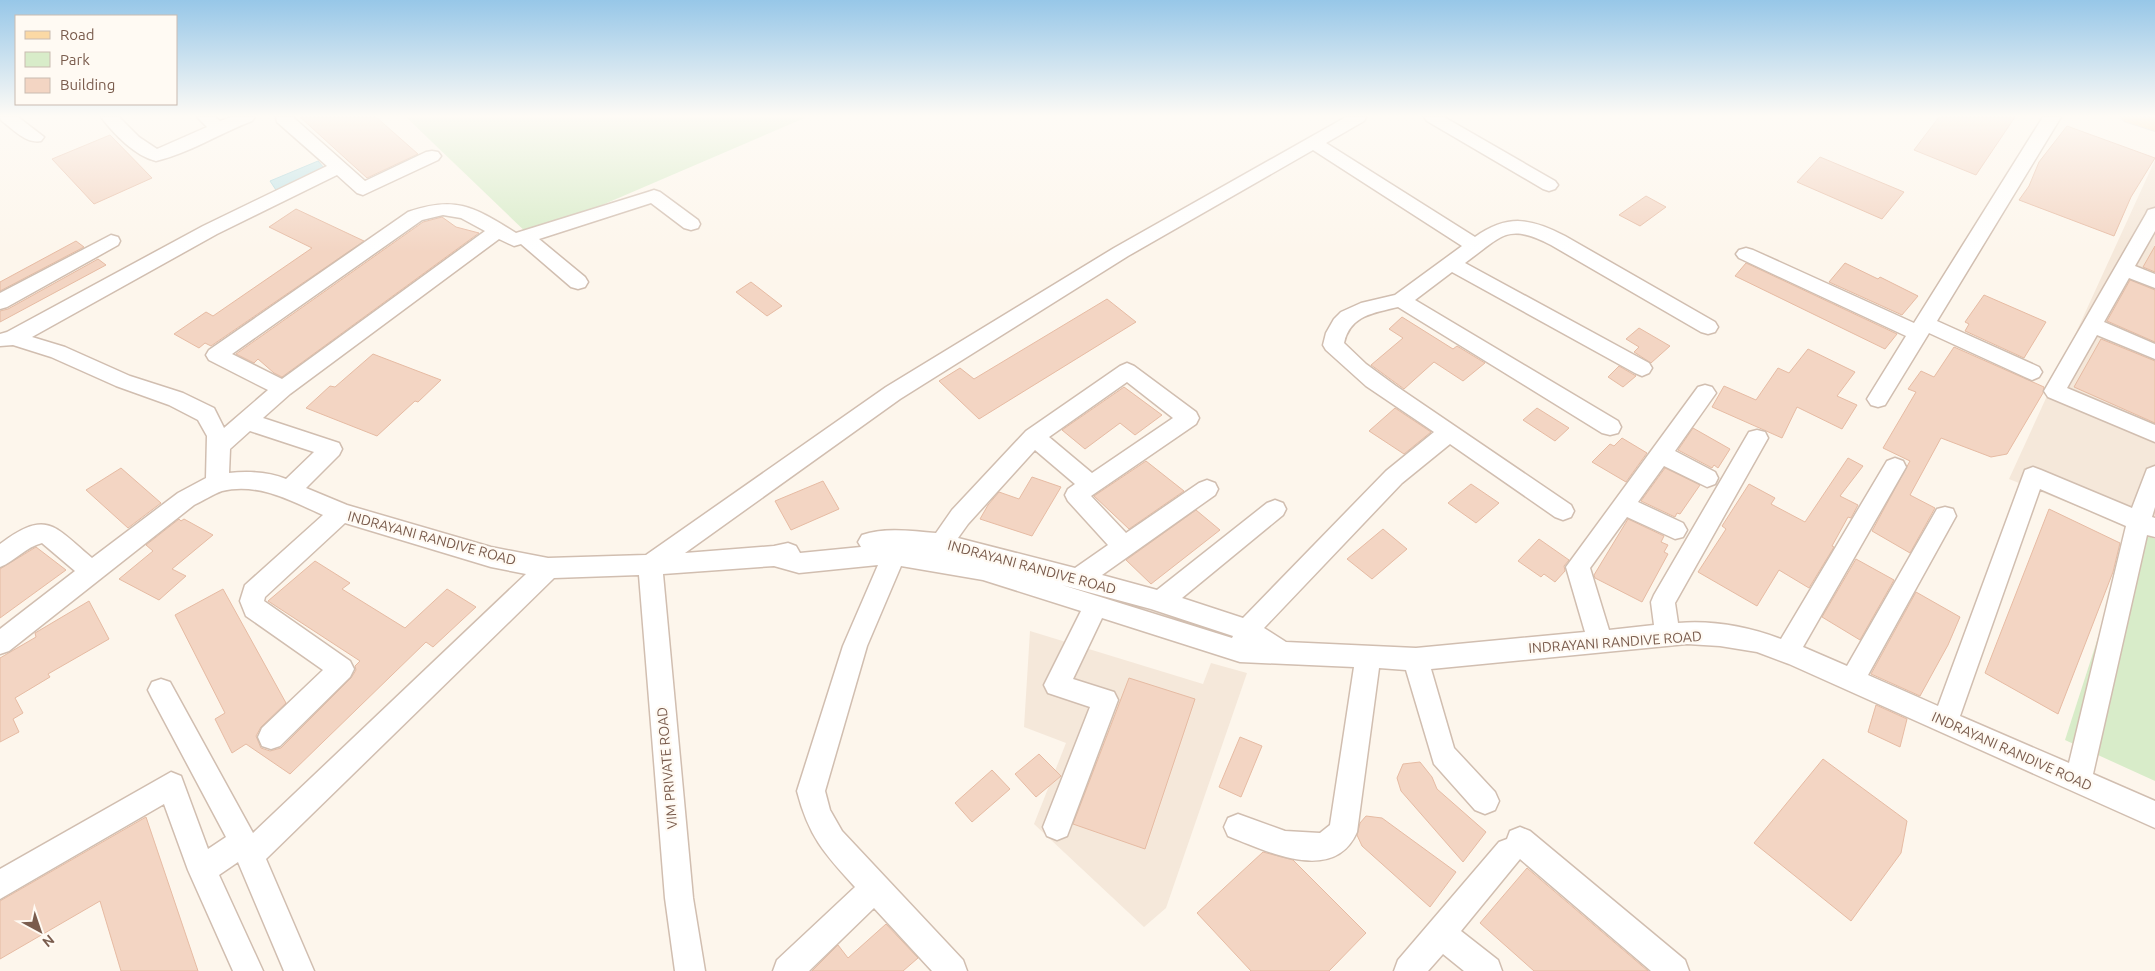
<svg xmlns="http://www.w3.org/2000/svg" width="2155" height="971" font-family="Ubuntu,sans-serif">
  <rect width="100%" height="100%" fill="#fdf6ec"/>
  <g fill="#f5e8da">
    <polygon points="2155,160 2155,538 2009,479"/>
    <polygon points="1030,631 1203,684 1211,663 1247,673 1166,908 1144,927 1034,824 1066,743 1024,727"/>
  </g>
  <g fill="#d8ecc9">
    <polygon points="406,117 807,117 530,236"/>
    <polygon points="2133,529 2155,539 2155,781 2065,740"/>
  </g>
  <polygon fill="#bfe3e8" stroke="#a5d3da" points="318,161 325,169 276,190 270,181"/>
  <g fill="#f3d5c3" stroke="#e6bba3">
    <polygon points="300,117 376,117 418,154 367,178"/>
    <polygon points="1939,117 2015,117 1976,175 1914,150"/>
    <polygon points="2067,126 2155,158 2131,197 2114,236 2019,200 2029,186 2039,162"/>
    <polygon points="110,135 152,178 94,204 52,159"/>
    <polygon points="1820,157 1904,192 1882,219 1797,182"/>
    <polygon points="1646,196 1666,207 1640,226 1619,215"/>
    <polygon points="296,209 364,241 211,346 205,343 199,348 174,334 206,312 213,316 312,248 269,227"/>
    <polygon points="442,217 456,227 479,233 282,377 274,373 258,359 254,363 236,354 423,222"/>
    <polygon points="76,241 84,247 0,291 0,282"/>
    <polygon points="2155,246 2155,272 2143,267"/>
    <polygon points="98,259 106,265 0,322 0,311 8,309"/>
    <polygon points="1746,263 1897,334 1885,349 1735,276"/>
    <polygon points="1845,263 1878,279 1880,277 1918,296 1902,315 1829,282"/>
    <polygon points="2130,280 2155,290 2155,342 2107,321"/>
    <polygon points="751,282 782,306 767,316 736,292"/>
    <polygon points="1984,295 2046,322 2024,358 1965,331 1969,324 1965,322"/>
    <polygon points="1107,299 1136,322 979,419 939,381 960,368 974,379"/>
    <polygon points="1402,317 1453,349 1457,346 1485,363 1463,381 1434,362 1404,389 1371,365 1403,338 1389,329"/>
    <polygon points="1639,328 1670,346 1651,363 1634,352 1639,347 1626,339"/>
    <polygon points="2101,339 2155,361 2155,423 2074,387"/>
    <polygon points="1954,347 2044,387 2043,393 2007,454 1991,457 1941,438 1910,495 1935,508 1910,553 1872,531 1910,461 1883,448 1916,392 1908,389 1921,371 1934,377"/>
    <polygon points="1808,349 1855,372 1837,396 1857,405 1842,429 1797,407 1782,438 1712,407 1724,386 1756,400 1778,368 1789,373"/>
    <polygon points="373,354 441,380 418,402 415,401 377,436 306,408 330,386 335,387"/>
    <polygon points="1619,366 1636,376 1623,387 1608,377"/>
    <polygon points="1124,387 1162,415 1135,435 1120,423 1085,449 1062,430"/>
    <polygon points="1395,408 1431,432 1404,454 1369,431"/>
    <polygon points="1537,408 1569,428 1555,441 1523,420"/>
    <polygon points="1693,428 1730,449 1718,468 1714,465 1712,468 1678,450"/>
    <polygon points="1622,438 1647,453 1626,482 1592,462 1610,444 1614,446"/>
    <polygon points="1848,458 1863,466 1840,496 1858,505 1851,518 1848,517 1832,546 1834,547 1809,588 1779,570 1757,606 1698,572 1726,529 1722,526 1749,484 1775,498 1771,504 1805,522"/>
    <polygon points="1146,461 1184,491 1129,529 1094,496"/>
    <polygon points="121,468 161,503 128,528 86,490"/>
    <polygon points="1665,468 1700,485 1680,514 1677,513 1675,517 1641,501"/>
    <polygon points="1032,477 1061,487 1032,536 980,519 988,505 999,492 1019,499"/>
    <polygon points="823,481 839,509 791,530 775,501"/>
    <polygon points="1471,484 1499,503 1476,523 1448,503"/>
    <polygon points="2049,509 2120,543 2113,572 2058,714 1985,673"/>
    <polygon points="1196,510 1220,530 1151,584 1126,560"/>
    <polygon points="179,519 181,521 184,519 213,535 172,569 186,576 159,600 119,579 153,551 146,545"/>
    <polygon points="1628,519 1664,536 1661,542 1668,545 1664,552 1668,554 1642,602 1595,578 1594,575"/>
    <polygon points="1383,529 1407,549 1372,579 1347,559"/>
    <polygon points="1539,539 1569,560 1564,566 1565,571 1555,582 1544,574 1541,577 1518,561"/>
    <polygon points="36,547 66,570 0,618 0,569"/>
    <polygon points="1856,559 1894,580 1860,640 1822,617"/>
    <polygon points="315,561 350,583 342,589 405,628 447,589 476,607 433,647 426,642 290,774 246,744 232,753 215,719 225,713 175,615 223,589 286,703 261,727 256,736 261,748 270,751 281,748 351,678 356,670 355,666 360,661 268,601"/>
    <polygon points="1916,592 1960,617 1948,645 1920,696 1871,674"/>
    <polygon points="89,601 109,639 48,674 50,677 15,698 23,713 13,719 19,732 0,742 0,658 36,637 35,633"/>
    <polygon points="1129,678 1195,699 1145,849 1073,824"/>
    <polygon points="1876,705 1907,719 1900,747 1868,732"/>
    <polygon points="1240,737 1262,746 1241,797 1219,787"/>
    <polygon points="1039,754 1061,776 1036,797 1015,774"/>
    <polygon points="1823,759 1907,821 1901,853 1851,921 1754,843"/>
    <polygon points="1420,762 1432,777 1437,789 1486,832 1463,862 1401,791 1397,778 1403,764"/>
    <polygon points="992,770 1010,789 972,822 955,803"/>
    <polygon points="1366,816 1382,818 1456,872 1430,907 1362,846 1357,835 1360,823"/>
    <polygon points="146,817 198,971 121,971 100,901 0,959 0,901"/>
    <polygon points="1263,852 1293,860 1366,933 1329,971 1251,971 1197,913"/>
    <polygon points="1527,868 1648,971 1534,971 1480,923"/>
    <polygon points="886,924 918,958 903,971 812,971 838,945 848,958"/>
  </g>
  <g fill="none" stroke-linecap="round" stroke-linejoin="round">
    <g stroke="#d1beb0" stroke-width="3">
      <g id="minor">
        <path d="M0,117H18L44,137L41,141C26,144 13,129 2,121Z"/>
        <path d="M101,117H119L139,137L157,149L207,127L197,117H215L220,121L232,117H255L252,121C220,133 190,153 156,161C135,156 114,134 101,117Z"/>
        <path d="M276,117H294V118L365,181L426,152L432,151L438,152L441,156L438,160L363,195L357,193L337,175L217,234L32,337L65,347L130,376L183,393L214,408L224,428L268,390L209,360L206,355L209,350L408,212C457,195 475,208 516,233L648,192L654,190L660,192L698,220L700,224L698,228L691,230L684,228L651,203L539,239L585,277L588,282L585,287L578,289L571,287L521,244L514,246L499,239L290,394L263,418L339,443L342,449L339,455L306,488L347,505L491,547L548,558L646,555L886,387L1114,248L1346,117H1366L1364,121L1326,143L1475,237C1508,214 1530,218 1565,236L1715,322L1718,327L1715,332L1708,334L1701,332L1551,245C1507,222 1502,236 1465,263L1649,363L1652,368L1649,373L1642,376L1635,373L1452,272L1415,300L1618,421L1621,427L1618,433L1610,435L1602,433L1398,307C1374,313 1350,315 1344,343L1366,364L1396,386L1571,505L1574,511L1571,517L1563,520L1555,517L1450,444L1402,483L1264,628L1286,642L1416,648L1585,632L1566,567L1698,387L1705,385L1712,387L1716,393L1675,451L1715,472L1718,478L1715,484L1707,487L1664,466L1638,502L1683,523L1687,530L1683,537L1675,539L1627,517L1590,568L1609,630L1654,625L1651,602L1654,595L1749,432L1757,430L1765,432L1768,438L1675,603L1678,623C1713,620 1749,627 1781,639L1887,461L1895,458L1903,461L1906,467L1803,647L1847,666L1937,509L1945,507L1953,509L1956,516L1868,675L1938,706L2025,470L2033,467L2041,470L2132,508L2147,469L2155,466V507L2152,517L2155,518V537L2147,535L2093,774L2155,801V828L1789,664L1757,652L1720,646L1687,644L1431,669L1454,748L1495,792L1499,801L1495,810L1485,814L1475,810L1434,764L1406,670L1379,668L1357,832C1334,885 1266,851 1228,836L1224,827L1228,818L1238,814L1285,831L1320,833L1330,825L1354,667L1240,662L1102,618L1073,679L1114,692L1118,700L1067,836L1057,840L1047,836L1043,827L1090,707L1048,693L1044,685L1081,611L983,580L901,566L867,646L825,791L830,810L842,831L963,960L967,971H932L874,908L809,971H773L777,960L855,887C824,853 809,837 797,791L843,646L878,565L799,573L774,566L663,574L693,898L705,971H675L665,898L639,575L554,578L266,859L314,971H284L238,862L219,875L263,971H233L188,870L164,804L0,899V869L171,772L181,776L208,849L226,837L152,698L148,690L152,682L161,679L170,682L253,833L526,574L491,567L345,523L265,597L264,601L350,661L354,669L350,677L280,746L271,749L262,746L258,737L262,728L323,670L246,616L240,601L245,585L323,515C291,501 258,482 222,491C213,494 203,501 194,505L9,651L0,654V629L75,571L42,543C26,547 15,561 0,567V544C47,509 54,526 92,558L178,493L206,478L207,436L198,420L169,405L116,386L51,357L13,345L0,346V334L7,332L203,226L327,166L277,122ZM1313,150L1462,246L1395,295L1361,303L1341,312L1334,319L1326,333L1323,345L1326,350L1366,386L1434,432L1386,471L1243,618L1182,598L1283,515L1286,509L1283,503L1275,500L1267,503L1157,590L1102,575L1215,495L1218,489L1215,483L1207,480L1199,483L1126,533L1091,496L1196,424L1199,418L1196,412L1134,366L1127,363L1120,366L1026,431L952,510L936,533C912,531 885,527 862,535L858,542L861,547L800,553L796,546L788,543L774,546L685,553L900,399L1128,256ZM443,215L461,218L485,231L282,379L232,354L422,220ZM1127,382L1173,418L1092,473L1049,437ZM250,431L314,452L286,479C269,472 247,471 229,473L230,449ZM1035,450L1075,484L1068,489L1065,495L1068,501L1108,545L1075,568L958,538L968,524ZM2040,489L2126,526L2069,763L1960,716ZM1062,585L1151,609L1233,636L1232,638Z"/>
        <polygon points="1424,117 1444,117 1555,181 1558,185 1555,189 1549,191 1543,189 1427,121"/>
        <polygon points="2043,117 2061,117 1937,321 2039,367 2042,372 2039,377 2032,380 2025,377 1929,333 1885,405 1878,407 1871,405 1867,399 1906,336 1739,258 1736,254 1739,250 1746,248 1753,250 1914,323"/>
        <polygon points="2155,208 2155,231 2135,266 2155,274 2155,288 2129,278 2104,322 2155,344 2155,359 2097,335 2067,388 2155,425 2155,442 2048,397 2044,391 2146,214 2148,210"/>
        <polygon points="111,235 118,237 120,241 118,245 7,307 0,309 0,293"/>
        <polygon points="1520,827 1530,831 1685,960 1689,971 1651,971 1520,859 1461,931 1498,960 1502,971 1464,971 1443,954 1428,971 1394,971 1398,960 1499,842 1507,839 1510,831"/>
      </g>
    </g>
    <g stroke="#dad1cd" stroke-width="2">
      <polygon id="major" points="2121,117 2155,118 2155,131 2124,121"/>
    </g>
    <use href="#minor" fill="#fff" fill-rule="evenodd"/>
    <use href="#major" fill="#fbd9a5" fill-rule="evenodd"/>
  </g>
  <linearGradient id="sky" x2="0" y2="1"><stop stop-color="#97c7e8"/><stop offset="0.46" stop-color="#fefbf6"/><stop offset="1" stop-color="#fefbf6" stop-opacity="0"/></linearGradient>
  <rect width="2155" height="252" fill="url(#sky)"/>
  <g text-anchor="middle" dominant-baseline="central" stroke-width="4.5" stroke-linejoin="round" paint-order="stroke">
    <g font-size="14" fill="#7a5c4d" stroke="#fffaf3">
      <text transform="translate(432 538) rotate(15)">INDRAYANI RANDIVE ROAD</text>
      <text transform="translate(1032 567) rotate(15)">INDRAYANI RANDIVE ROAD</text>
      <text transform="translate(1615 642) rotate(-4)">INDRAYANI RANDIVE ROAD</text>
      <text transform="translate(2012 751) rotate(24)">INDRAYANI RANDIVE ROAD</text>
      <text transform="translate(667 768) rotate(-95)">VIM PRIVATE ROAD</text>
    </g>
  </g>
  <rect x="15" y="15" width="162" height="90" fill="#fffaf3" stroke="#cabbb1"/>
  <rect x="25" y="31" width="25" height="8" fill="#fbd9a5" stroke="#cabbb1"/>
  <text x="60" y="40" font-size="15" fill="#7a5c4d">Road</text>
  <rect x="25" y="52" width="25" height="15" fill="#d8ecc9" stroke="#cabbb1"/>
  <text x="60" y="65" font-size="15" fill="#7a5c4d">Park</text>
  <rect x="25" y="78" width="25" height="15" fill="#f3d5c3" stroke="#cabbb1"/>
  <text x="60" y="90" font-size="15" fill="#7a5c4d">Building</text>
  <g transform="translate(40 931) rotate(140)" stroke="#fffaf3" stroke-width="4" paint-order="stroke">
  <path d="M0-4L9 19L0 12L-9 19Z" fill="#7a5c4d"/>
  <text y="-8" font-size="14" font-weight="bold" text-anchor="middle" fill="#7a5c4d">N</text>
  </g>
</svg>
